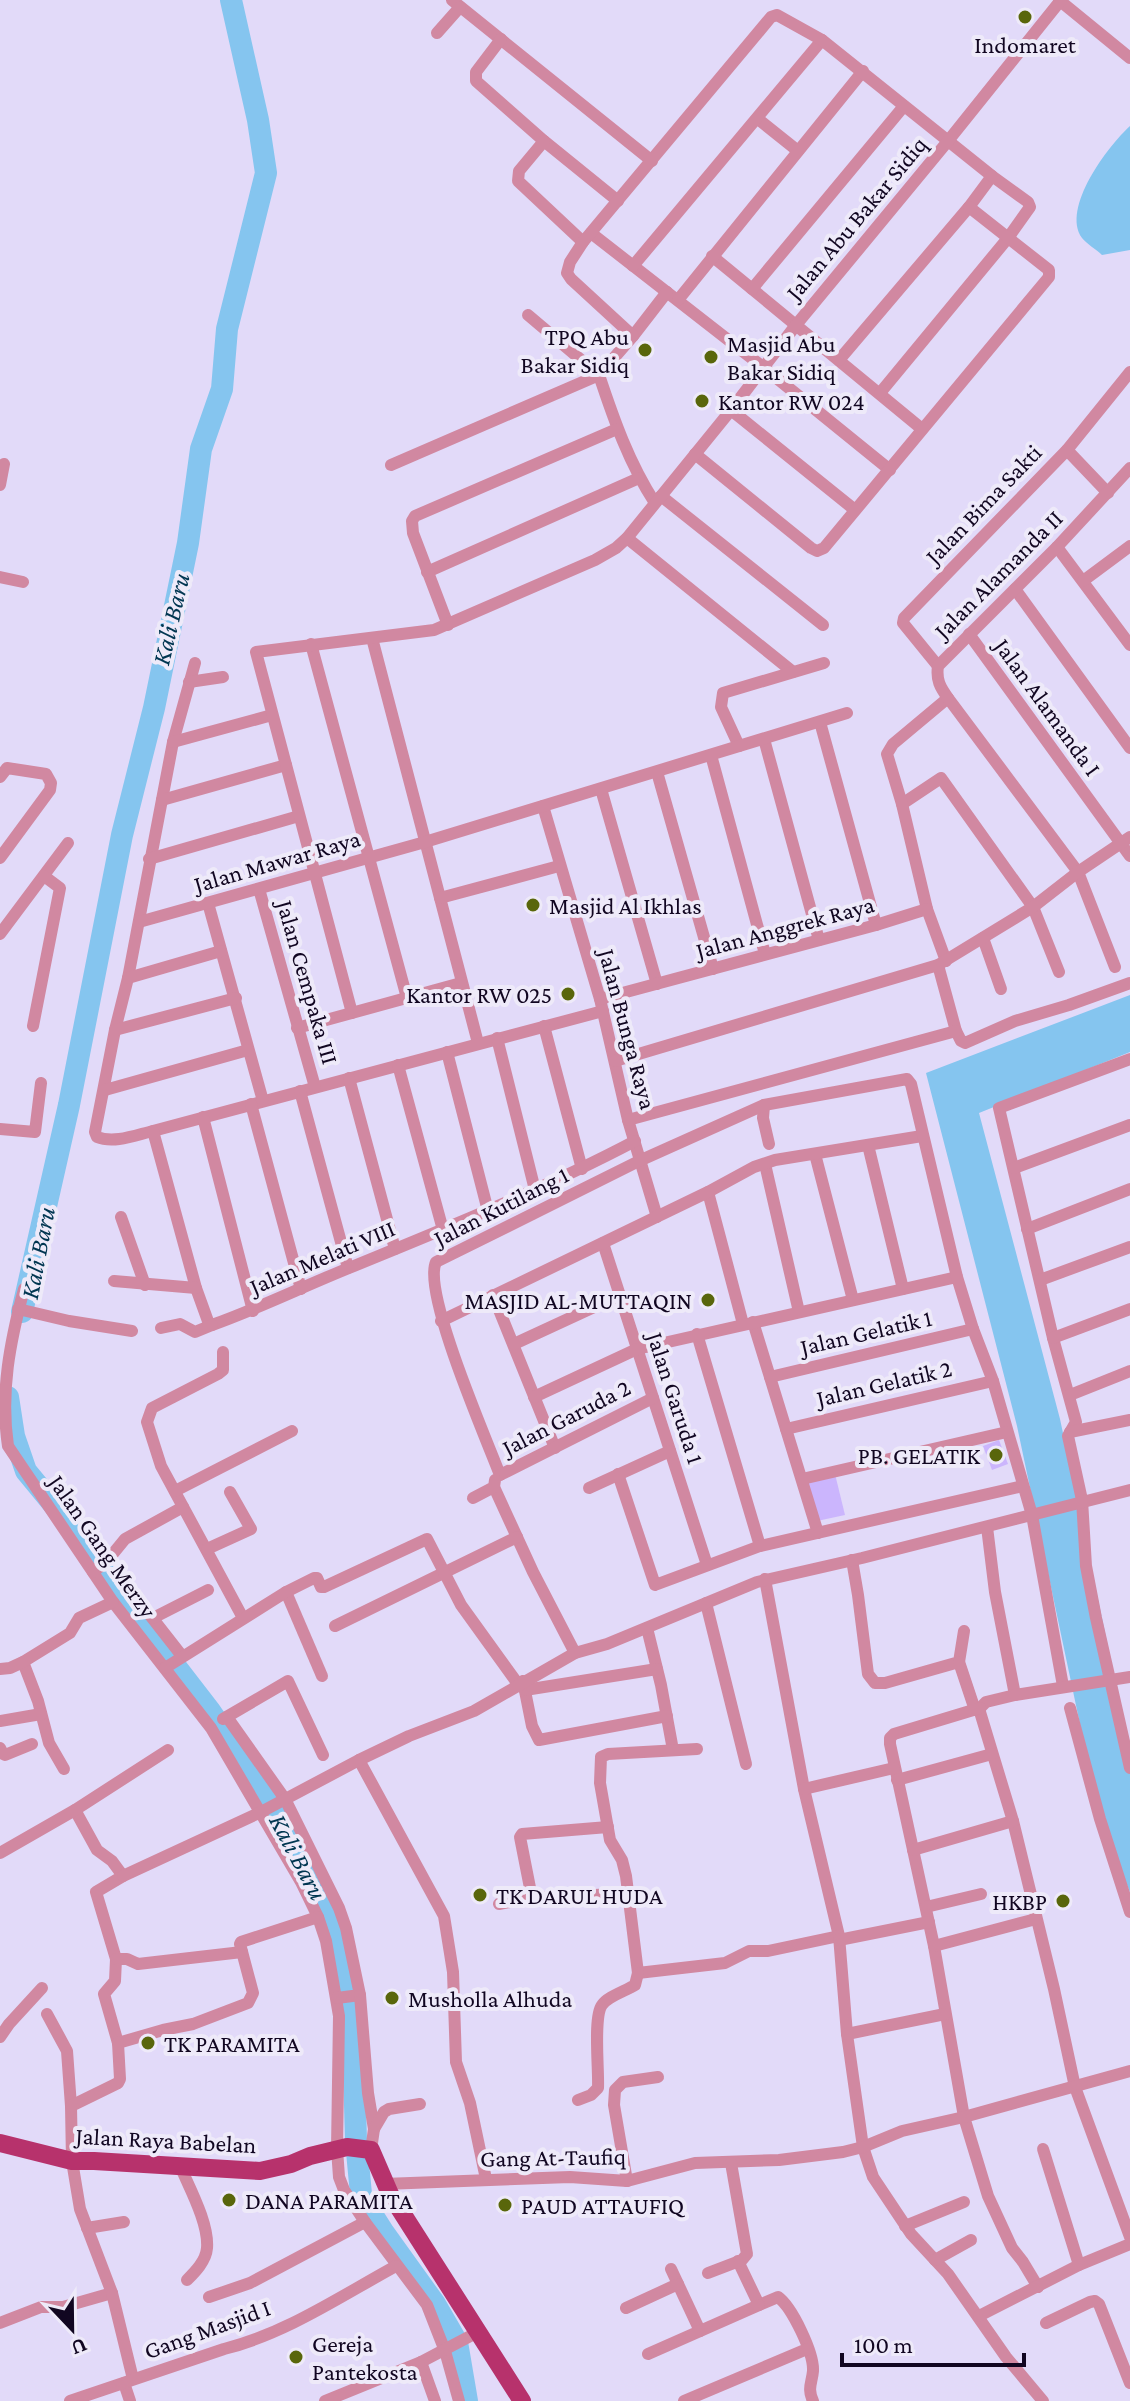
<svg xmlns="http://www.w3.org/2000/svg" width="1130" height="2401" font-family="'Crimson Pro',serif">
  <rect width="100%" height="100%" fill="#e2daf9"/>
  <g fill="#cbb5fd">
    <polygon points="999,1440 1008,1464 992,1470 983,1446"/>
    <polygon points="835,1474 845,1515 817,1521 807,1481"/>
  </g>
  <g fill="#85c5ef">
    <path d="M1130,126V250L1102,255C1097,250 1087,244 1082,238C1061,208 1108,146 1130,126Z"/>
    <polygon points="1130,995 1130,1052 979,1113 1060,1419 1130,1751 1130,1892 1100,1819 1017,1426 926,1073"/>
  </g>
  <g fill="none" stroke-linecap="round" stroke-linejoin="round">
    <g stroke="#85c5ef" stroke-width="22">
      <polyline points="22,1312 69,1105 122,835 154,708 188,543 201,449 222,389 227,329 266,173 258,120 231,0"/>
      <polyline points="8,1397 14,1436 26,1471 68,1522 112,1584 210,1711 254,1775 339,1933 344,1986 350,2008 353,2033 356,2141 362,2205 372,2214 384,2233 435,2304 457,2342 467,2401"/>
    </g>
    <g stroke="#d188a1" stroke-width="12">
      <polyline points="452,0 652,161"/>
      <polyline points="1059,0 1130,58"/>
      <polyline points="437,33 460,7"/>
      <polyline points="501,39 476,72 476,81 544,141 618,201"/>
      <polyline points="758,119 798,151"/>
      <polyline points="544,141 519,171 518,181 583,242"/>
      <polyline points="591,233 763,367 890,470"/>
      <polyline points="712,256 922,429"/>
      <polyline points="633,266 822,40"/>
      <polyline points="752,289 904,106"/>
      <polyline points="678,300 863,71"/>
      <polyline points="528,315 599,375 633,336 667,292"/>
      <polyline points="633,336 571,279 567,273 570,262 583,242 771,17 777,15 822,40 992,176 969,207 839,360"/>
      <polyline points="880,393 1008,238 1030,207 1028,202 992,176"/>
      <polyline points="731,410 855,510"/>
      <polyline points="1067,450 1108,493"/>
      <polyline points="695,454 811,548 817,551 824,548 1049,277 1049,270 969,207"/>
      <path d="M391,465L599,375C614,420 629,463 655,503"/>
      <polyline points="0,485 4,464"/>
      <polyline points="661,496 823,625"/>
      <polyline points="627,538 793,672"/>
      <polyline points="1057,547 1130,645"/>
      <polyline points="427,572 639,478"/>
      <polyline points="0,577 23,582"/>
      <polyline points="1083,581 1130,546"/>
      <polyline points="1015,589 1130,748"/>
      <polyline points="448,625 413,533 412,521 415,516 617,429"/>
      <polyline points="969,634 1130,856"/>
      <polyline points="372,638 478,1043"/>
      <polyline points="311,644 407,998"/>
      <path d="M195,663L173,742L128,978L115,1030L95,1132L97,1137C114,1144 136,1135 153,1131L603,1011"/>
      <polyline points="938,666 903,623 904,618 1067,450 1130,372"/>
      <polyline points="189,682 223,677"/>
      <polyline points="820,722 876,925"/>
      <polyline points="764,739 819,940"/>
      <polyline points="173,742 272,715"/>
      <polyline points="739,746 721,707 723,693 824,663"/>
      <polyline points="711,755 765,954"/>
      <polyline points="657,772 713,969"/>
      <polyline points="0,777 7,768 46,774 51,783 50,790 0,858"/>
      <polyline points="601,789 657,984"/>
      <polyline points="162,800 286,765"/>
      <polyline points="902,804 941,778 1033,907 1059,972"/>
      <polyline points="543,806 600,999 628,1120 657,1217"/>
      <polyline points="149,859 299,816"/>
      <polyline points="259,889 315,1087"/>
      <polyline points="440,898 559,866"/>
      <polyline points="208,903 263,1101"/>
      <polyline points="927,909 902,804 887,754 893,744 948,698"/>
      <polyline points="139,922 425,842 847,713"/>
      <polyline points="0,934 68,843"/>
      <polyline points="983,938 1001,989"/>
      <polyline points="938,965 956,1031 961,1041 965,1043 1015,1021 1069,1005 1130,983"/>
      <path d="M1115,967L1078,872L948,698C940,687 936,680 938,666L1057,547L1130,468"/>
      <polyline points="128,978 221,951"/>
      <polyline points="600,999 876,925 927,909 946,961"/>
      <polyline points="352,1013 256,652 434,630 595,560 616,548 627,538 731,410 796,325 948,141 1061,0"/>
      <polyline points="33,1026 60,888 44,876"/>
      <polyline points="544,1026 582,1169"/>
      <polyline points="297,1028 461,983"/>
      <polyline points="115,1030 236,998"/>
      <polyline points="497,1038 535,1190"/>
      <polyline points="447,1052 488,1211"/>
      <polyline points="1130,1059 999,1108 1053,1338 1076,1422 1068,1436 1082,1500 1086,1566 1096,1618 1130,1768"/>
      <polyline points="615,1061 938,965 1033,907 1078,872 1130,837"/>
      <polyline points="398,1065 443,1230"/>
      <polyline points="349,1078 395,1249"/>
      <polyline points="105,1090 248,1050"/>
      <polyline points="300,1091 348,1268"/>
      <polyline points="251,1104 301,1289"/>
      <polyline points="764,1105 763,1118 769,1144"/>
      <polyline points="203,1117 253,1311"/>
      <polyline points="628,1120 956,1031"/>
      <polyline points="0,1129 35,1132 41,1083"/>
      <path d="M153,1131L196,1288L209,1324L212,1325C260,1308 306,1285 354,1266C449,1227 544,1189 635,1141"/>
      <polyline points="868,1145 903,1289"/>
      <polyline points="815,1154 853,1300"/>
      <polyline points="765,1164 799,1312"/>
      <polyline points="1014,1168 1130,1125"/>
      <polyline points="708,1192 743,1324"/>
      <polyline points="121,1217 145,1285"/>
      <polyline points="1027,1229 1130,1189"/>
      <polyline points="603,1243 707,1565"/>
      <polyline points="1040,1280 1130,1247"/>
      <polyline points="114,1281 196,1288"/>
      <path d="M24,1289C10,1342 0,1392 8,1446L113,1602L211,1728L301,1882L318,1917L326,1941L339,2016L337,2149L339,2177L344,2190L365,2222L427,2305L445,2351L459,2401"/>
      <polyline points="493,1295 555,1448"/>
      <polyline points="18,1309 69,1321 132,1331"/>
      <polyline points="441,1321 708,1192 754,1167 775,1160 922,1136"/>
      <polyline points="753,1322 818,1533"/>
      <polyline points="161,1328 180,1324 195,1332 212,1325"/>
      <polyline points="697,1334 760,1546"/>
      <polyline points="1053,1338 1130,1309"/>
      <polyline points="514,1344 620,1295"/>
      <polyline points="223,1352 223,1370 218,1374 152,1408 147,1422 161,1466 243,1618"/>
      <polyline points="770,1377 973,1329"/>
      <polyline points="1070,1395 1130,1371"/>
      <polyline points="534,1397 637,1349 957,1277"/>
      <polyline points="786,1429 993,1381"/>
      <polyline points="1070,1432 1130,1420"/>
      <polyline points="618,1474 655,1585 760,1546 1023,1486"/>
      <path d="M500,1475C486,1438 422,1292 436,1262L639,1161L764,1105L907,1079L911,1084L957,1277L973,1329L993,1381L1032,1515L1063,1686"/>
      <polyline points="500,1475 653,1398"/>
      <polyline points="802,1479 1007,1432"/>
      <polyline points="494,1487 533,1572 575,1653"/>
      <polyline points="589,1488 670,1451"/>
      <polyline points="175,1491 292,1431"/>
      <polyline points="473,1498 494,1487 495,1480"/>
      <polyline points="987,1527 995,1592 1015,1695 986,1702 980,1708 980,1712 1013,1821 1054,1989 1075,2087 1130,2237"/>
      <polyline points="207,1549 251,1529 230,1492"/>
      <polyline points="852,1560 858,1595 868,1674 875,1683 885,1683 959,1662 964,1631"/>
      <polyline points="93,1572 107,1561 125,1539 183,1507"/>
      <polyline points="765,1579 804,1789 839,1936 847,2034 863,2147 873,2177 911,2234 948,2274 1006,2357 1043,2401"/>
      <polyline points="128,1587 182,1656"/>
      <polyline points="286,1592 322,1676"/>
      <polyline points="706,1603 746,1764"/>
      <polyline points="153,1618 208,1590"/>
      <polyline points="335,1626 517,1537"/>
      <polyline points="647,1628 661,1685 673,1750"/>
      <polyline points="23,1662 38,1701 49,1743 64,1769"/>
      <polyline points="959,1662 975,1710"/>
      <polyline points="165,1668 286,1592 314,1578 317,1578 321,1587 324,1587 427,1539 461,1605 518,1684"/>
      <polyline points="0,1669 10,1668 23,1662 70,1633 79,1618 113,1602"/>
      <polyline points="523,1681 532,1726 539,1740 667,1716"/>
      <polyline points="525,1690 657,1669"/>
      <polyline points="1015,1695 1130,1677"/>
      <polyline points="980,1708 894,1734 890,1738 890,1744 934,1946 964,2117 988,2196 1012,2248 1023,2262 1038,2287"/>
      <polyline points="1070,1708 1100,1819 1130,1912"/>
      <polyline points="227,1717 285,1799 339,1908 346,1928 360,1995 337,1998"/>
      <polyline points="223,1719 288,1681 323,1755"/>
      <polyline points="0,1721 41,1714"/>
      <polyline points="0,1748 3,1754 5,1755 32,1744"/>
      <polyline points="697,1749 608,1754 601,1757 600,1783 610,1840 622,1860 626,1876 638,1973 725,1963 749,1951 768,1951 839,1936"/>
      <polyline points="359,1760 444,1916 453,1972 456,2062 470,2103 486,2179"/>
      <polyline points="897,1780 992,1754"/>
      <polyline points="804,1789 894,1768"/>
      <polyline points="75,1810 97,1850 112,1861 123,1876 96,1892 116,1959 115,1981 104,1994 118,2043"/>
      <polyline points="913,1850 1013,1821"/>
      <polyline points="0,1853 75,1810 168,1750"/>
      <polyline points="123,1876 261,1812 359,1760 409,1736 474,1711 575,1653 607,1644 757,1582 862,1558 1130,1490"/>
      <polyline points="532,1898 520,1837 522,1834 608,1827"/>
      <polyline points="499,1904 532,1898 615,1894 628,1891"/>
      <polyline points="926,1907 981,1894"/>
      <polyline points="839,1940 929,1922"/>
      <polyline points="934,1946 1036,1919"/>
      <polyline points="116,1959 127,1959 138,1964 242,1952"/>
      <polyline points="360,1995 368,2093 374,2129 371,2150"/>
      <polyline points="47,2014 67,2051 71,2106"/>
      <polyline points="847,2034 945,2014"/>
      <polyline points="0,2037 9,2024 42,1988"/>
      <path d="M578,2100L591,2095L598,2088C599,2070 593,2017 602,2005C608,1996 626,1991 635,1985L638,1973"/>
      <polyline points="374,2129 384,2112 389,2109 420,2104"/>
      <polyline points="1043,2149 1079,2265"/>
      <path d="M181,2168C190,2189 209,2224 207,2248C206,2261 195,2272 187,2280"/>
      <polyline points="627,2181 614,2105 615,2090 623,2082 658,2077"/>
      <polyline points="384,2184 570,2177 627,2181 695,2163 779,2160 843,2152 863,2147 902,2131 964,2117 1130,2071"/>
      <polyline points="905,2226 964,2202"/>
      <polyline points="87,2228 124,2222"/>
      <polyline points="935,2260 971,2240"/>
      <path d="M738,2261L759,2305L778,2297C792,2307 814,2353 813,2371C812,2383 807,2388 813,2401"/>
      <polyline points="671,2269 700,2331"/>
      <polyline points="708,2273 742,2260 747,2254 731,2163"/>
      <polyline points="209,2297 250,2283 365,2222"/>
      <polyline points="626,2308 678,2284"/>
      <polyline points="979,2316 1079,2265 1130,2244"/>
      <polyline points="0,2323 41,2307 63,2307 112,2293"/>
      <polyline points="1046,2323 1090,2302 1095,2301 1099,2304 1130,2383"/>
      <polyline points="648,2354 759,2305"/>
      <polyline points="421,2362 435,2401"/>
      <polyline points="133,2379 112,2293 80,2209 72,2161 71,2106 118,2083 120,2079 118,2043 163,2030 193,2024 248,2003 253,1993 240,1944 241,1942 318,1917"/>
      <polyline points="124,2383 130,2401"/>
      <path d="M70,2401L224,2349C285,2334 341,2296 396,2266"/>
      <polyline points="325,2401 421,2362 478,2332"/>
      <polyline points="684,2401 807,2349"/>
    </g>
    <polyline stroke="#b7326c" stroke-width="18" points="0,2143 72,2161 94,2161 260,2171 291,2164 310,2156 347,2147 371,2150 390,2194 522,2401"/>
  </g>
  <g fill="#59660b" stroke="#eeeaf9" stroke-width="3">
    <circle cx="1025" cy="17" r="8"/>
    <circle cx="645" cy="350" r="8"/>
    <circle cx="711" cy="357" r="8"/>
    <circle cx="702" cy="401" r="8"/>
    <circle cx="533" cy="905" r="8"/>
    <circle cx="568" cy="994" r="8"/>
    <circle cx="708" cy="1300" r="8"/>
    <circle cx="996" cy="1455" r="8"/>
    <circle cx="480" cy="1895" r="8"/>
    <circle cx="1063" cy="1901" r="8"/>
    <circle cx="392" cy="1998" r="8"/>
    <circle cx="148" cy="2043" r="8"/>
    <circle cx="229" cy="2200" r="8"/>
    <circle cx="505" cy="2205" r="8"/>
    <circle cx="296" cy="2357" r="8"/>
  </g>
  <g text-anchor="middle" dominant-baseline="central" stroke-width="8" stroke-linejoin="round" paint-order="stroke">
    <g font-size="24" fill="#110621" stroke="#eeeaf9" text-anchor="start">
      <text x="1025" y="44" text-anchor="middle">Indomaret</text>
      <text x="629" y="336" text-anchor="end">TPQ Abu<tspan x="629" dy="28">Bakar Sidiq</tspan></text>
      <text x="727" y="343">Masjid Abu<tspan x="727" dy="28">Bakar Sidiq</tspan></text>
      <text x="718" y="401">Kantor RW 024</text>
      <text x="549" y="905">Masjid Al Ikhlas</text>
      <text x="552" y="994" text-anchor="end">Kantor RW 025</text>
      <text x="692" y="1300" text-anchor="end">MASJID AL-MUTTAQIN</text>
      <text x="980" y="1455" text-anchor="end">PB. GELATIK</text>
      <text x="496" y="1895">TK DARUL HUDA</text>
      <text x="1047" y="1901" text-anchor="end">HKBP</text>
      <text x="408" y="1998">Musholla Alhuda</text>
      <text x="164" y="2043">TK PARAMITA</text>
      <text x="245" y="2200">DANA PARAMITA</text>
      <text x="521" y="2205">PAUD ATTAUFIQ</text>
      <text x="312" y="2343">Gereja<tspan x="312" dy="28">Pantekosta</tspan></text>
    </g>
    <g font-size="24" fill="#110621" stroke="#eeeaf9">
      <text transform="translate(856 218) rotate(-50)">Jalan Abu Bakar Sidiq</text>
      <text transform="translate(983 504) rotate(-46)">Jalan Bima Sakti</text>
      <text transform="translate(998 574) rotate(-45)">Jalan Alamanda II</text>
      <text transform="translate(1048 707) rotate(54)">Jalan Alamanda I</text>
      <text transform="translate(277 861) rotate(-16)">Jalan Mawar Raya</text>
      <text transform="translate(785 927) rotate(-15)">Jalan Anggrek Raya</text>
      <text transform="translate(308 982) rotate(74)">Jalan Cempaka III</text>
      <text transform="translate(628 1029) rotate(75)">Jalan Bunga Raya</text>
      <text transform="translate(501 1206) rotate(-27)">Jalan Kutilang 1</text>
      <text transform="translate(322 1257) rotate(-23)">Jalan Melati VIII</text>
      <text transform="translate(866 1332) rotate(-13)">Jalan Gelatik 1</text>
      <text transform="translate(884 1383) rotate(-13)">Jalan Gelatik 2</text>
      <text transform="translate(676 1398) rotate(72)">Jalan Garuda 1</text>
      <text transform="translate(566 1417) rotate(-27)">Jalan Garuda 2</text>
      <text transform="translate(103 1546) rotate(55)">Jalan Gang Merzy</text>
      <text transform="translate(166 2140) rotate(3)">Jalan Raya Babelan</text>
      <text transform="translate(553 2157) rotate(-1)">Gang At-Taufiq</text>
      <text transform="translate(207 2329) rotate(-20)">Gang Masjid I</text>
    </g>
    <g font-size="26" font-style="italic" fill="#003651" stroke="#eeeaf9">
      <text transform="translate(171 619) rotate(-77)">Kali Baru</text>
      <text transform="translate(38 1253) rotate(-79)">Kali Baru</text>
      <text transform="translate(298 1857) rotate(62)">Kali Baru</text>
    </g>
  </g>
  <g transform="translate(72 2329) rotate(158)" stroke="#eeeaf9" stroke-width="6" paint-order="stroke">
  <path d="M0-6L14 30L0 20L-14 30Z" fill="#110621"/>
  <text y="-12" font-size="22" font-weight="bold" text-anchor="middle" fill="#110621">U</text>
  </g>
  <path d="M842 2353v12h182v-12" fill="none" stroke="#110621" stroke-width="4"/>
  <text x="854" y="2353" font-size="24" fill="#110621" stroke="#eeeaf9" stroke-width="6" paint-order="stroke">100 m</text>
</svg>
